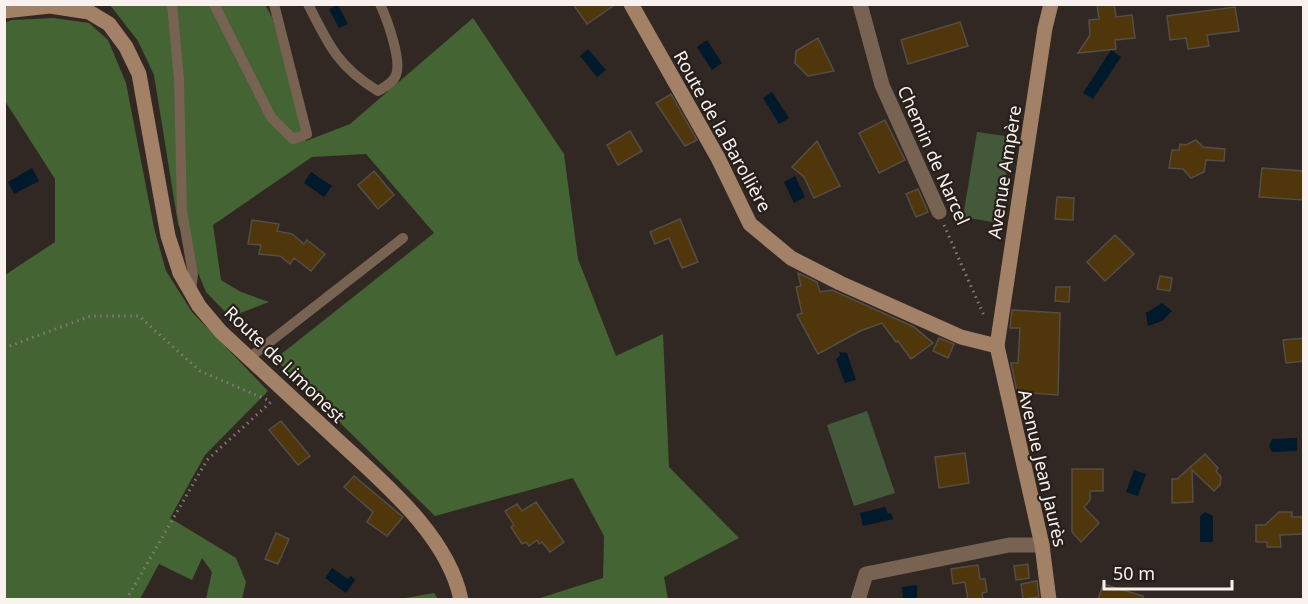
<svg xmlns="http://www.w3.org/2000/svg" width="1308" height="604" font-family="'Noto Sans',sans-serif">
  <rect width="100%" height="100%" fill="#312823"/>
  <g fill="#44583a">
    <polygon points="977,132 1012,137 998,223 963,217"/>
    <polygon points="867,411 895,493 854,506 827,425"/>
  </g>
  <g fill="#446433">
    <polygon points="110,5 265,5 272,17 306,141 350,124 473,18 564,154 578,259 616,356 663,334 669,467 739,538 664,577 668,599 537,599 603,578 604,536 573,478 435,516 275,359 434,233 366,154 312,157 213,225 221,280 241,292 269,302 230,317 206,292 178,224 154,75 138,41"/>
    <polygon points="54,18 89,23 108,40 126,83 154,228 166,271 192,312 268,391 205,455 170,518 236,558 246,582 242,599 206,599 212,572 202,558 192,580 159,564 140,599 5,599 5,275 55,242 55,179 5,101 5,23 11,20"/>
    <polygon points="434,593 438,599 400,599"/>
  </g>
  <g fill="#00192b">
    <polygon points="338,5 348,24 339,28 329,9"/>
    <polygon points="707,40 722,63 712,70 697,47"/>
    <polygon points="588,49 606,70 597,77 580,56"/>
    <polygon points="1111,50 1121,57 1093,99 1083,93"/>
    <polygon points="772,92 789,118 779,124 763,98"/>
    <polygon points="32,168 39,181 14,194 8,182"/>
    <polygon points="311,172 332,186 324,197 304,183"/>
    <polygon points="795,176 805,197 794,203 784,182"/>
    <polygon points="1162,303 1172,311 1162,321 1148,326 1146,313"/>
    <polygon points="839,352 847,353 856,380 845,383 836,359 840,356"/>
    <polygon points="1297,438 1297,451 1272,452 1269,446 1272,439"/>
    <polygon points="1134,470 1146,474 1138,496 1126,492"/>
    <polygon points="885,507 888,514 891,513 893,519 863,526 860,513"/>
    <polygon points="1205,512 1213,516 1213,542 1200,542 1200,516"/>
    <polygon points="332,568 348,579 351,576 355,580 346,593 325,578"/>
    <polygon points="917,585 917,599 903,599 902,587"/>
  </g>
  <g fill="#4f360b" stroke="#544e46" stroke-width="1.5">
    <polygon points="573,4 616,4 587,24"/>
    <polygon points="1097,4 1114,4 1116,17 1132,15 1135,38 1115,40 1116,49 1078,53 1090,35 1089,20 1099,19"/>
    <polygon points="1235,7 1239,31 1207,35 1209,46 1188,49 1186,38 1170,40 1167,16"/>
    <polygon points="960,22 968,46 908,64 901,40"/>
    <polygon points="818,38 834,71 808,76 795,63 796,51"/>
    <polygon points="671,94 697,140 685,146 656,103"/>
    <polygon points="885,120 905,160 879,173 859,133"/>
    <polygon points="630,131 642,151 618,165 607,145"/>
    <polygon points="1196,140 1203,147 1225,149 1224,161 1206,160 1204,172 1191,178 1183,169 1169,168 1172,150 1179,150 1180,144 1186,145"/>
    <polygon points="817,141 840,186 814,198 804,177 792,167"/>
    <polygon points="1262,168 1304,171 1304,200 1259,197"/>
    <polygon points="374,171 394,195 378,209 358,185"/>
    <polygon points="918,189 928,212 916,217 906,194"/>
    <polygon points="1057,197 1074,198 1073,220 1055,219"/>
    <polygon points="680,219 698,262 682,268 669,238 655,244 650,232"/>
    <polygon points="252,220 279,224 277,231 292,234 304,244 307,240 325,254 311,271 294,258 290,264 280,256 259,254 261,245 248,244"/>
    <polygon points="1115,235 1134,254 1105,281 1087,262"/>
    <polygon points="798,273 817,282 820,292 832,290 914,327 933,343 911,359 898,341 896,342 882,323 860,331 818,354 797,315 802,313 796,287 801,286"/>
    <polygon points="1160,276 1172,278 1170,291 1157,289"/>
    <polygon points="1056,287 1070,287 1069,302 1055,301"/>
    <polygon points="1012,310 1060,313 1058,395 1017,392 1011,363 1018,363 1020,328 1010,328"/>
    <polygon points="939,338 954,344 948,358 933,351"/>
    <polygon points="1304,338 1304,361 1286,363 1283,340"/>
    <polygon points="281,421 310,456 298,465 269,430"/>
    <polygon points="965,453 969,483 939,488 935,457"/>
    <polygon points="1205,454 1218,468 1216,471 1221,477 1220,485 1214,491 1192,470 1193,502 1172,503 1172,479 1177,479"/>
    <polygon points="1072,469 1103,469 1103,491 1090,491 1090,500 1084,507 1099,523 1081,542 1072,532"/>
    <polygon points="354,476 403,517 387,536 367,522 373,512 344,487"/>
    <polygon points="536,502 564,542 550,552 542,542 539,544 537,540 529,546 526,542 522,544 511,527 514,525 505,511 517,504 522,511"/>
    <polygon points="1279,512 1292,512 1292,517 1304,517 1304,534 1280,535 1281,547 1267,547 1267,542 1256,542 1256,525 1265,525"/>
    <polygon points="276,533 289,539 278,564 265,559"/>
    <polygon points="1028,564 1029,578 1016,580 1014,566"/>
    <polygon points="978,565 980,579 985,579 987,592 982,593 983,600 968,600 965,582 953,584 951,569"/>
    <polygon points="1037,581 1039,597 1023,599 1021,584"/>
    <polygon points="1103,584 1143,596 1143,600 1098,600"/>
  </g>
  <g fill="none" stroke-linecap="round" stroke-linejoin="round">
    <g stroke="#837b77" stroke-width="3" stroke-dasharray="1.5 4.5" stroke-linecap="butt">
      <polyline points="944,225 985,318"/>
      <polyline points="4,348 91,316 139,316 200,371 270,401"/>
      <polyline points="126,600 207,460 272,401"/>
    </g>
    <g stroke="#786252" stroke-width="10">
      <polyline points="172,4 179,79 182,211 193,274 191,292"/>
      <polyline points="214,4 271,117 293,139 307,134 274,4"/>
      <path d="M308,4C328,44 338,67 378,91C385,87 393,83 396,75C402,60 387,19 380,4"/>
      <polyline points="249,358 403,238"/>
    </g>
    <g stroke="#786252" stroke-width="15">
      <polyline points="860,4 882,85 939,212"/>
      <polyline points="858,600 866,574 1009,545 1042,545"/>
    </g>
    <g stroke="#a38166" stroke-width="15">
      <polyline points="631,4 718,158 750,224 791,258 840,283 961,337 997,346"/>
      <path d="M4,11L50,6L89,12L109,24L126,47L139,74L168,236L180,273L199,306L221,332C258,366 295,401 332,435C379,479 448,534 461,600"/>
      <polyline points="1049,600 1042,545 997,346 1045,28 1051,4"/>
    </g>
  </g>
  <g text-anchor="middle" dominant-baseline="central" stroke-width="4.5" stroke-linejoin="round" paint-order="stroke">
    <g font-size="18" fill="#f8f1ee" stroke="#271f1a">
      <text transform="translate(723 131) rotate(61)">Route de la Barollière</text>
      <text transform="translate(934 155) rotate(66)">Chemin de Narcel</text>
      <text transform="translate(1004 172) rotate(-81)">Avenue Ampère</text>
      <text transform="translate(285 364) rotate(44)">Route de Limonest</text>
      <text transform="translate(1043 468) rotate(77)">Avenue Jean Jaurès</text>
    </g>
  </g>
  <rect width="1308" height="604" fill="none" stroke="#f8f1ee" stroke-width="12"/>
  <path d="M1104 580v9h128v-9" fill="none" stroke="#f8f1ee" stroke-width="3"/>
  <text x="1113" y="580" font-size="18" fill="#f8f1ee" stroke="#271f1a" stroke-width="4.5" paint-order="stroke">50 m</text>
</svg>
